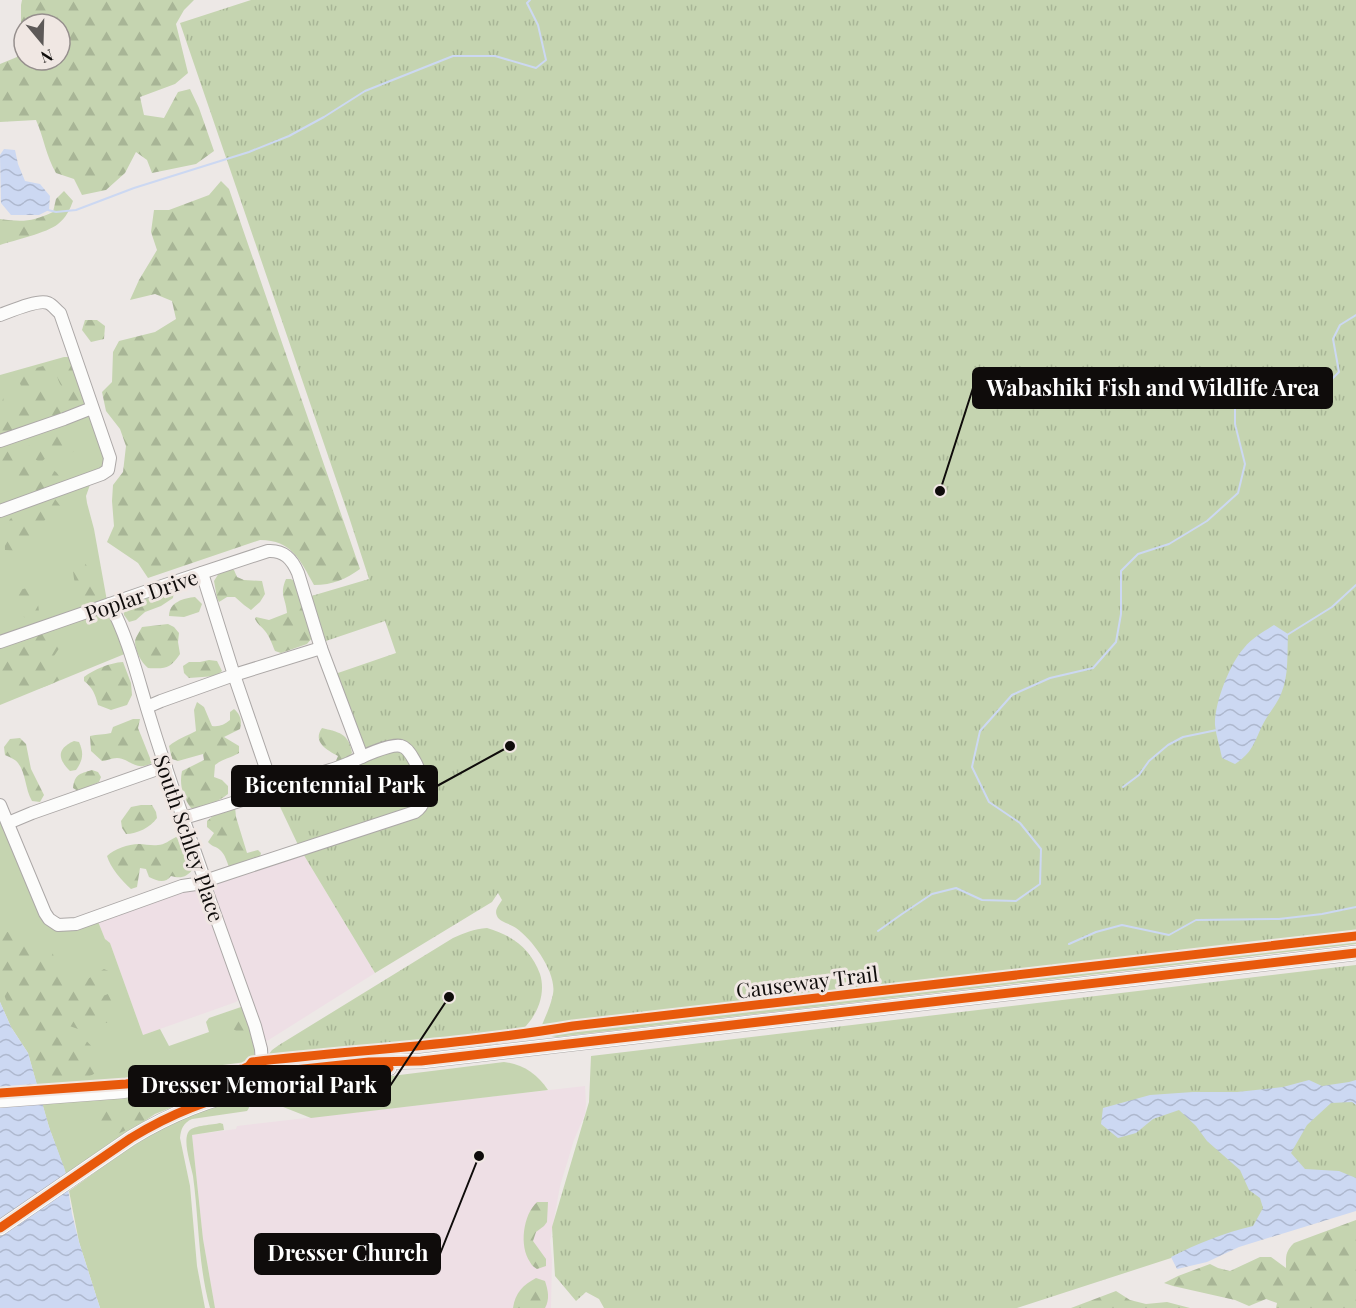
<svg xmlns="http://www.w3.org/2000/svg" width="1356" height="1308" font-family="'Playfair Display',serif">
  <defs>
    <pattern id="forest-firs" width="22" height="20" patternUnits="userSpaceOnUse" patternTransform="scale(1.5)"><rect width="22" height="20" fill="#c5d4b0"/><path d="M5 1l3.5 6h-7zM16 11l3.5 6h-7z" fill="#a8b596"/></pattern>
    <pattern id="park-tufts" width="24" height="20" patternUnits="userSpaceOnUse" patternTransform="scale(1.5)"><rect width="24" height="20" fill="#c5d4b0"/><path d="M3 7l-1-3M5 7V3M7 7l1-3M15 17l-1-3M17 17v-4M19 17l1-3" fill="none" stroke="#a8b596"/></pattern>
    <pattern id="water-waves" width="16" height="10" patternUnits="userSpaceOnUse" patternTransform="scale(1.5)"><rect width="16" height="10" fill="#ccd8f2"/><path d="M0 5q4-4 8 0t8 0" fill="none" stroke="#aeb8ce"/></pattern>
  </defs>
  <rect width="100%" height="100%" fill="#ede8e6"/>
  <g fill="#eedfe5">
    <polygon points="302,852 375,973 267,1041 264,1039 213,891 215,886 220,880"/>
    <polygon points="190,889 197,890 203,895 240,998 236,1002 143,1035 110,943 105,939 97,919"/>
    <polygon points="585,1086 586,1104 585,1114 574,1140 560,1186 550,1241 552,1260 551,1308 215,1308 203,1239 192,1135 236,1129 237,1126"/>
  </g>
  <g fill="#c5d4b0">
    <polygon points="64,357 68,357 72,359 86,404 0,439 0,375"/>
    <polygon points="86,413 93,419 107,468 0,508 0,444"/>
    <polygon points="91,482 86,496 87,503 94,529 107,601 0,639 0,513"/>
    <polygon points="105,611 110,614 127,653 0,705 0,644"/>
    <path d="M0,811L46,919H97L105,939L110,943L143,1035L160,1029L169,1046L209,1032L206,1022L209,1018L241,1007L245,1008C249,1024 261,1052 250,1067L157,1079L38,1089L28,1053L11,1027L0,1002Z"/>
    <polygon points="1356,938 1356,944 557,1037 550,1036 544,1032 596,1025"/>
    <path d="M504,1062C523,1064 537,1074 548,1090L311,1118L273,1103L272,1101L274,1093L279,1090Z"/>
    <polygon points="242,1082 213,1091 155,1114 66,1174 49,1127 42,1103"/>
    <path d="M243,1099L248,1100C250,1104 250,1107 247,1111L192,1119C183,1123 181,1129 180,1138L190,1186L197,1266L205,1308H100L79,1242L69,1191C100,1169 131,1145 165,1127C190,1114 217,1106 243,1099Z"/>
    <path d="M220,1123L223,1124L224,1130L192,1135L203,1239L215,1308H210C198,1265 199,1220 193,1176C191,1165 182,1140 189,1131C194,1125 213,1125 220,1123Z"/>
  </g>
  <g fill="url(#forest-firs)" fill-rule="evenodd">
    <path d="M22,0H194L184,10L176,24L188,73L175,84L140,97L144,115L164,118L178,92L190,89L199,108L214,151L196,164L152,173L147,160L136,152L125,173L106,190L82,195L74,179L56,173C46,156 44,138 36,120L0,122V64L17,57L21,35V5ZM24,24H60V60H24Z"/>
    <path d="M221,181L229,189L360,569C346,579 333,585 314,585C300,560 292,540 260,540L148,578L138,563L107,542L114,526L112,501L113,485L123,472L126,446L120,429L106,411L102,392L112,382L113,352L119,341L155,332L176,319L172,301L155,294L130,300L139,280L157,250L151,232L154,210H169L209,195Z"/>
    <path d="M64,191L73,201C70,209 66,218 58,224C47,233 15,240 0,245V219C22,222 32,222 53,212L56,199Z"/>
    <polygon points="85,320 97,320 105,326 104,339 91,342 82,330"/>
    <path d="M62,360C64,360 66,360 67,361C73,364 81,392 83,399L80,406L74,410L0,435V389H2L4,404L7,411L15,412C27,396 23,390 16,374L43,366L50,365L53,368L47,385L51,392L60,391L62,387C55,376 56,372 62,360Z"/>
    <path d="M54,429H65L61,438L77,449C63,462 54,446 41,463C16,449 33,433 54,429Z"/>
    <path d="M15,444C18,451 21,461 28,466C40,474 55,461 61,481L56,485L18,499L17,492L21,482L15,478L0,479V448Z"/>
    <path d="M48,499H55L64,511L46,519L29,536L17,551L5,550C5,543 4,536 5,530C9,511 32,505 48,499Z"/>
    <path d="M74,558L83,559C90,572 99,586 98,601L91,605C89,604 84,602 82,600C75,591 71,569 74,558Z"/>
    <polygon points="228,569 234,570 237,577 244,580 262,581 265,594 260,602 251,610 244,605 235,597 227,597 219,602 217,598 214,581 219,573"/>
    <path d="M286,579H291L296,582L312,638L307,644L281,653L275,651C272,644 270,637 265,631C261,626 258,625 255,619L256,617L269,620L287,613C286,598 279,595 286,579Z"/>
    <polygon points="170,587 174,591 173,598 161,606 145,612 136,620 129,622 124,615 123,608 129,603"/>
    <path d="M27,588C37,598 39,602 39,617L35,621L21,616L17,601L19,590Z"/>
    <path d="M195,597L202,604L199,612L184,617L169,616C169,602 184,598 195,597Z"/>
    <path d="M168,624L174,627L179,633L178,642L180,654C170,669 165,669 148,668C141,662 135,651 135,641C136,636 140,631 142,627Z"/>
    <path d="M48,634L57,638L60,647L48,665V670L54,672L61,670L66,674C58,685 30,691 17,694L14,688L12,672H0V649L38,635Z"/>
    <polygon points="209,660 217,661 222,671 216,676 189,678 184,673 183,666 189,662 200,662"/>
    <path d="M123,662L131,683L132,695L127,705L111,710L98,705C95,694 93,688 84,681V677C95,669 109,663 123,662Z"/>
    <path d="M197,702L204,707L212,726C219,727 224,725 230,720V712L234,709C241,715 242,721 240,729L224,737L239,746V753C231,758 222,759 215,765L214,777L222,780L228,786V794C218,802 203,809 191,808C183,797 179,785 182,771L204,760L203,754L178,761L172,759L169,746C177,739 187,736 196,731L194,710Z"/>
    <path d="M133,719H140L138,728L152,763C135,772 131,759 117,758C111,758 107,761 102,761L91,751L90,736C97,734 104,735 111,733L113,727Z"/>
    <path d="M322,728C338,732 349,733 352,753L347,758L335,763L338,756C327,750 312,742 322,728Z"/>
    <path d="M20,738L26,744L31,769L44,795L40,802L32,801C25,789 26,773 18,763C15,759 9,757 5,755L4,747L10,739Z"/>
    <path d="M74,741L79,742C84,753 83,760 76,770L70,771C58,759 56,749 74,741Z"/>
    <path d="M92,770L98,772L101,777L99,782L78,791L73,788C75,774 79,774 92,770Z"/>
    <path d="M141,805H152L156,812L157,818C151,827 137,834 126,834L122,828L121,821L131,807Z"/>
    <path d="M235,807L236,817L247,853L258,850L261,853L260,857L229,867C227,862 225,854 220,850C216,846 212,847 208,842L214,833L207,827V821L214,815Z"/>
    <path d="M176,837L180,840L182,850L193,864V869C187,877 181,879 171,876C165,884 157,881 149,877L146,869L140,868L137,887L131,889C122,881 110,867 107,856C114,849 128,844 139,844C145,844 152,846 158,845C164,845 170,840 176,837Z"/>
    <path d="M0,929L6,932H15L36,942L50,945L54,957L55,971L65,984L81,983L104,969L115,974L116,983L107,988L88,992L82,1000H92L108,994L115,1009L110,1022L78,1029L61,1023L53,1031L58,1038L78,1034C93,1045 95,1050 100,1068C93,1080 63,1083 50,1082C47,1081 44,1080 41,1078L23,1026L6,1000L0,983Z"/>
    <path d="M237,1010C247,1016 248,1024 249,1035L243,1036L232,1028L226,1018L229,1013Z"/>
    <path d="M158,1098L163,1100C159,1118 116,1136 100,1140L94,1124L95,1113L103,1107L111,1104L121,1118C129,1115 132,1111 139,1106C145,1102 152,1100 158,1098Z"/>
    <path d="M537,1202H548L547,1222L544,1226L536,1232L533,1241L546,1259V1266L537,1269C534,1267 531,1265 530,1262C519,1246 523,1215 537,1202Z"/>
    <path d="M1356,1220V1308H1276L1277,1303L1266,1299L1249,1306L1235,1300L1173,1286L1164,1283L1178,1276L1210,1264L1218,1268L1230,1271L1260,1257H1271L1286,1268C1286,1256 1285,1252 1294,1243Z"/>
    <path d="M536,1278L545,1281C548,1290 550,1299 545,1308H513C515,1293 523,1285 536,1278Z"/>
    <polygon points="1116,1291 1130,1300 1146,1304 1167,1302 1190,1308 1071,1308"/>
  </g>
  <g fill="url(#park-tufts)">
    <path d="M251,0H1356V934L707,1008L543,1028L542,1025C546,1015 551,1005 553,994C557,973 533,940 516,928C511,924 499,922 497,916C494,910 499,905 502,900L498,893L492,902L375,973L302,852L424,807L409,748L363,754L335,674L396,653L385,621L323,642L308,597L369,579L349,517L180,23Z"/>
    <polygon points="392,749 406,752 421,783 419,806 300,849 273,792"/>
    <path d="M487,928C512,935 531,949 540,974C548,1000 531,1027 509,1040C501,1045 470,1046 459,1047C400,1054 341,1060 281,1066C274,1064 270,1062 269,1054L272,1050L279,1045L453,938C464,933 474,929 487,928Z"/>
    <polygon points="1356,965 1356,1198 1017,1308 604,1308 599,1299 586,1292 576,1301 555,1276 552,1227 589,1102 591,1056"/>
  </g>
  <g fill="url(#water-waves)">
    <polygon points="4,149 15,150 18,164 25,181 40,184 50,196 49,210 39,215 11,215 1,203 0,155"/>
    <path d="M1274,625L1288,634C1287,654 1289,676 1281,694C1276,706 1267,715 1262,726C1254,743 1252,753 1235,764L1222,758C1220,747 1216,736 1215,725C1214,704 1230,663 1244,648C1252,638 1263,632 1274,625Z"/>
    <polygon points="0,1002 11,1027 28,1053 49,1127 65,1170 72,1214 79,1242 100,1308 0,1308"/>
    <path d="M1309,1080L1322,1086L1349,1082L1356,1080V1105L1352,1102L1331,1103L1307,1125L1291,1153L1305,1169L1339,1171L1356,1178V1211L1239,1247L1207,1262L1177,1269L1171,1257C1198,1243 1224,1233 1253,1226L1263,1208L1260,1198L1249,1190L1240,1170L1207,1141L1196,1126L1179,1110L1153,1119L1136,1133L1118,1138L1101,1124L1103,1108L1150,1095L1193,1092H1237L1283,1087Z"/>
  </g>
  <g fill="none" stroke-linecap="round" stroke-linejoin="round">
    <g stroke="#ccd8f2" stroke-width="2">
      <polyline points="48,210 56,212 76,210 134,188 249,152 289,136 324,117 365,91 453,56 495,56 536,68 546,60 538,25 527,3 530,0"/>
      <polyline points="1287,635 1332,607 1356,585"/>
      <polyline points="1123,787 1139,775 1149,761 1168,745 1183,737 1217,730"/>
      <polyline points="878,931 902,914 932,894 956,888 982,900 1016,901 1040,884 1041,849 1020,823 989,802 972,767 980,731 1012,695 1050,678 1093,668 1116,642 1121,614 1121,571 1138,554 1169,544 1207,521 1238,493 1245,464 1235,424 1235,394 1252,381 1306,387 1327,384 1339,372 1333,339 1340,325 1356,315"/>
      <polyline points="1069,944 1096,932 1122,925 1169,935 1196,920 1279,919 1322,914 1356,907"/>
    </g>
    <g stroke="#aca8a7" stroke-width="14">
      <g id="minor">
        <path d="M0,315C11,311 38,299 48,303C53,305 56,310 60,313L110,458L108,470L102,474L0,511"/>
        <polyline points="0,441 64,419 92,408"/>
        <polyline points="202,573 234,675 269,777 272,789"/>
        <path d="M110,604C129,639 138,680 150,718C166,771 185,823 203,875L207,892L255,1026L261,1049L263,1082"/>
        <path d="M0,642L162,586L268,551C284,550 292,559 298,573L321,648L362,757"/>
        <polyline points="147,707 161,701 234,675 321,648"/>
        <path d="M0,805L45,913L49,919L58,925L76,924L182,886L196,884L229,873L415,812C425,805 426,796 424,784C421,774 411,748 401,746C391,743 359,758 349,763C332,771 314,774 297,780C282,785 268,791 254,796C231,804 207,811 184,818"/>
        <polyline points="8,823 32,813 166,766"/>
      </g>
    </g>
    <g stroke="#aca8a7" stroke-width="16">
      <g id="major">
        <polyline points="0,1100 120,1091 225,1077 369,1062 421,1061 1356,953"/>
        <path d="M0,1228L131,1138C172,1113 218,1095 265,1087C306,1080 348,1078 389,1068"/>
      </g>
    </g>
    <use href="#minor" stroke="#fcfcfb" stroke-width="12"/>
    <use href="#major" stroke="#fcfcfb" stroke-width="15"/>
    <g stroke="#f0e7e3" stroke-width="13">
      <g id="cycleway">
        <polyline points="238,1076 369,1062 421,1061 1356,953"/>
        <path d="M0,1093L126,1084L243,1069L249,1066L252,1062C359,1050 467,1044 573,1026L1356,936"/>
        <path d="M0,1228L131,1138C172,1113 218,1095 265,1087C306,1080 348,1078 389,1068"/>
      </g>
    </g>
    <use href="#cycleway" stroke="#e8590c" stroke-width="9"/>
  </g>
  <g text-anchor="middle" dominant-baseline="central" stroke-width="6" stroke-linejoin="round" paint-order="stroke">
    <g font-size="21" fill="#0f0c0b" stroke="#f0e7e3">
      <text transform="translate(141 594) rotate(-19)">Poplar Drive</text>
      <text transform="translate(190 838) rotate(71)">South Schley Place</text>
      <text transform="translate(807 981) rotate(-7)">Causeway Trail</text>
    </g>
  </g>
  <path fill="none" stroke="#0f0c0b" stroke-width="2" d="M940 491L973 388M510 746L437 786M449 997L390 1086M479 1156L440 1254"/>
  <g fill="#0f0c0b" stroke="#f0e7e3" stroke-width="2">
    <circle cx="940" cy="491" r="6"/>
    <circle cx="510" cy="746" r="6"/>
    <circle cx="449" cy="997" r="6"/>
    <circle cx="479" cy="1156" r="6"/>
  </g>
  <g fill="#0f0c0b" stroke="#0f0c0b" stroke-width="2">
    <rect x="973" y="368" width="359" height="40" rx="6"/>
    <rect x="232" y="766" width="205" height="40" rx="6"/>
    <rect x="129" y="1066" width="261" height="40" rx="6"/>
    <rect x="255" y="1234" width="185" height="40" rx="6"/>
  </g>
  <g font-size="22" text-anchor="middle" font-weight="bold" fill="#fff">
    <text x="1153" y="396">Wabashiki Fish and Wildlife Area</text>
    <text x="335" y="793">Bicentennial Park</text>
    <text x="259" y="1093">Dresser Memorial Park</text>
    <text x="348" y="1261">Dresser Church</text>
  </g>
  <g transform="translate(42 42) rotate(161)"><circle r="28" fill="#f0e7e3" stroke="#968f8d" stroke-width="1.5"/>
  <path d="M0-4.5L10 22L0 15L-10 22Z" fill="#5d5958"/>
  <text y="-9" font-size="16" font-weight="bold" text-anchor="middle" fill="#0f0c0b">N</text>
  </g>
</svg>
